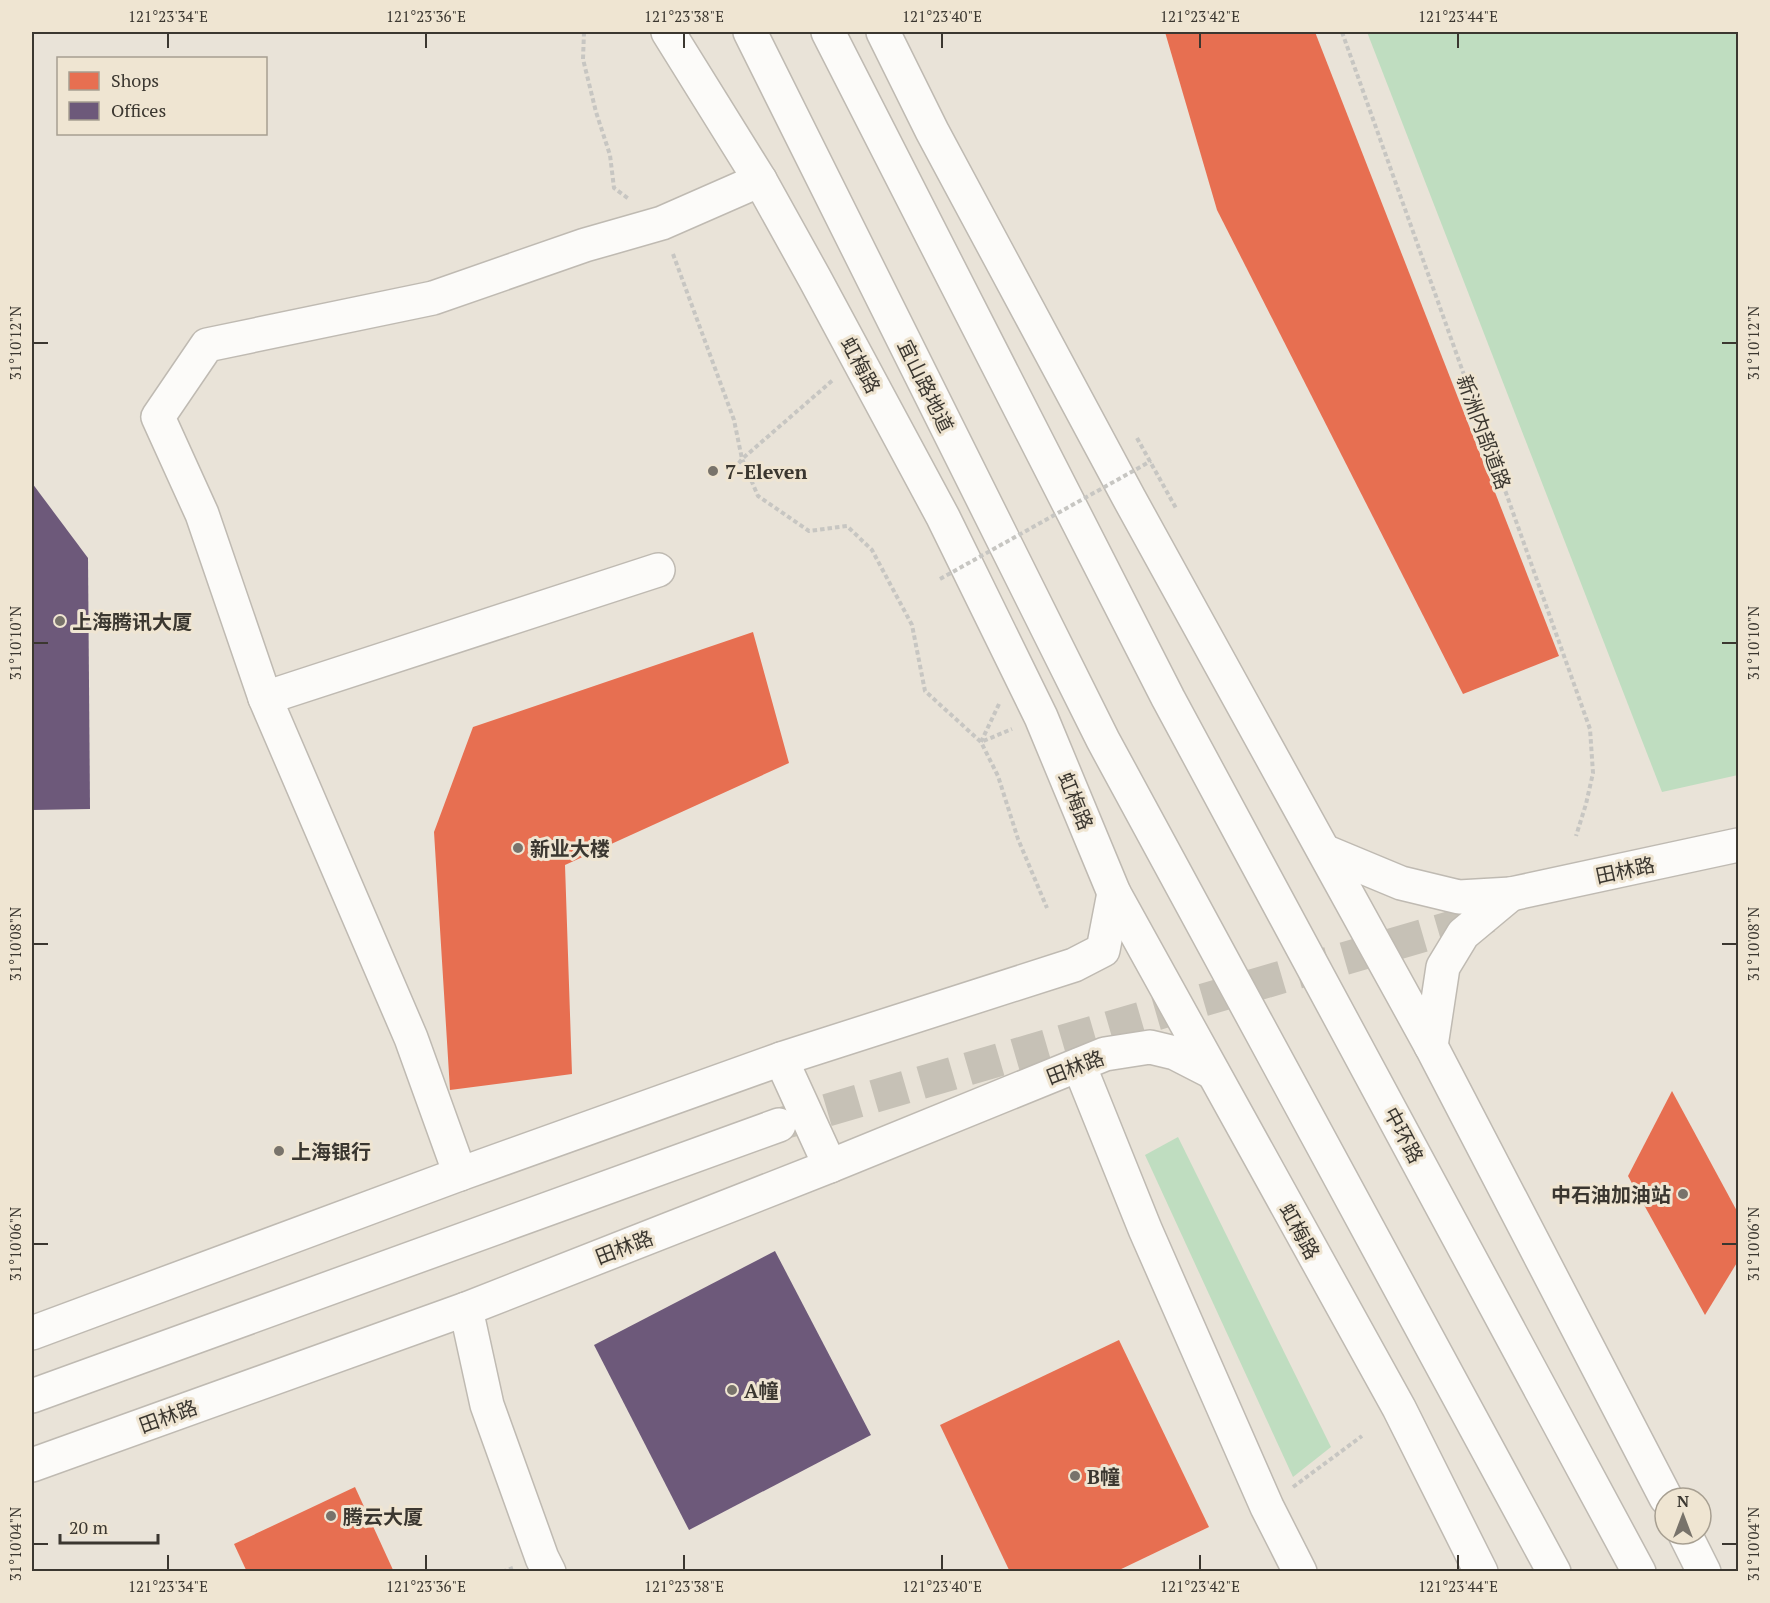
<svg xmlns="http://www.w3.org/2000/svg" width="1770" height="1603" font-family="'PT Serif','Noto Sans SC',serif">
  <rect width="100%" height="100%" fill="#e9e3d8"/>
  <g fill="#bfddc0">
    <polygon points="1367,32 1738,32 1738,775 1662,792"/>
    <polygon points="1178,1137 1331,1447 1293,1477 1145,1155"/>
  </g>
  <g fill="#e76f51">
    <polygon points="1165,32 1315,32 1559,656 1463,694 1217,210"/>
    <polygon points="753,632 789,763 565,865 572,1074 450,1090 434,832 473,727"/>
    <polygon points="1672,1091 1738,1213 1738,1261 1705,1315 1628,1176"/>
    <polygon points="1119,1340 1209,1527 1115,1572 1010,1572 940,1425"/>
    <polygon points="355,1487 394,1572 247,1572 234,1544"/>
  </g>
  <g fill="#6d597a">
    <polygon points="32,483 88,558 90,809 32,810"/>
    <polygon points="775,1251 871,1435 689,1530 594,1345"/>
  </g>
  <g fill="none" stroke-linecap="round" stroke-linejoin="round">
    <polyline stroke="#c6c1b6" stroke-width="33" stroke-dasharray="33 16" stroke-linecap="butt" points="780,1124 1490,916"/>
    <g stroke="#bfbab2" stroke-width="36">
      <g id="minor">
        <polyline points="265,698 658,570"/>
        <polyline points="1324,851 1401,883 1459,897 1511,894 1463,934 1443,967 1431,1046"/>
        <polyline points="1511,894 1738,845"/>
        <polyline points="781,1059 830,1166"/>
        <polyline points="1079,1065 1145,1229 1267,1507 1300,1572"/>
        <polyline points="460,1174 411,1038 265,698 202,514 158,417 207,345 433,298 585,245 662,223 760,180"/>
        <polyline points="466,1309 487,1405 542,1558 549,1572"/>
        <polyline points="32,1333 460,1174 781,1059 1074,965 1103,950 1114,893"/>
        <polyline points="32,1396 779,1125"/>
        <polyline points="32,1465 466,1309 830,1166 1105,1054 1150,1047 1175,1053 1212,1072"/>
      </g>
    </g>
    <g stroke="#bfbab2" stroke-width="36">
      <g id="major">
        <polyline points="668,32 760,180 815,279 943,517 1041,717 1114,893 1399,1408 1481,1572"/>
        <polyline points="883,32 932,131 1129,498 1431,1046 1666,1498"/>
        <polyline points="1685,1534 1704,1572"/>
      </g>
    </g>
    <g stroke="#bfbab2" stroke-width="36">
      <g id="highway">
        <polyline points="750,32 1103,740 1554,1572"/>
        <polyline points="828,32 1168,698 1639,1572"/>
      </g>
    </g>
    <g stroke="#c7c6c2" stroke-width="4" stroke-dasharray="4.5 3" stroke-linecap="butt">
      <polyline points="584,32 583,59 596,112 610,155 614,188 629,199"/>
      <polyline points="1342,32 1590,729 1593,773 1586,804 1576,836"/>
      <polyline points="673,254 734,420 742,459 758,496 809,531 847,526 872,550 912,625 925,691 981,742 1012,729"/>
      <polyline points="1137,438 1177,510"/>
      <polyline points="734,469 742,459 833,380"/>
      <polyline points="999,704 981,742 998,776 1018,839 1047,908"/>
      <polyline points="1293,1487 1362,1436"/>
      <polyline points="502,1572 513,1568"/>
    </g>
    <use href="#minor" stroke="#fcfbf9" stroke-width="33"/>
    <use href="#major" stroke="#fcfbf9" stroke-width="33"/>
    <use href="#highway" stroke="#fcfbf9" stroke-width="33"/>
    <polyline stroke="#c7c6c2" stroke-width="4" stroke-dasharray="4.5 3" stroke-linecap="butt" points="940,579 1151,461"/>
  </g>
  <path fill="none" stroke="#3b3730" stroke-width="2" d="M168,33V48M426,33V48M684,33V48M942,33V48M1200,33V48M1458,33V48M33,343H48M1722,343H1737M33,643H48M1722,643H1737M33,944H48M1722,944H1737M33,1244H48M1722,1244H1737M33,1544H48M1722,1544H1737M168,1555V1570M426,1555V1570M684,1555V1570M942,1555V1570M1200,1555V1570M1458,1555V1570"/>
  <g fill="#78736b" stroke="#efe5d2" stroke-width="2">
    <circle cx="713" cy="471" r="6"/>
    <circle cx="60" cy="621" r="6"/>
    <circle cx="518" cy="848" r="6"/>
    <circle cx="279" cy="1151" r="6"/>
    <circle cx="1683" cy="1194" r="6"/>
    <circle cx="732" cy="1390" r="6"/>
    <circle cx="1075" cy="1476" r="6"/>
    <circle cx="331" cy="1516" r="6"/>
  </g>
  <g text-anchor="middle" dominant-baseline="central" stroke-width="6" stroke-linejoin="round" paint-order="stroke">
    <g font-size="20" fill="#3b3730" stroke="#efe5d2">
      <text transform="translate(861 365) rotate(62)">虹梅路</text>
      <text transform="translate(926 386) rotate(64)">宜山路地道</text>
      <text transform="translate(1484 432) rotate(70)">新洲内部道路</text>
      <text transform="translate(1076 801) rotate(68)">虹梅路</text>
      <text transform="translate(1625 870) rotate(-12)">田林路</text>
      <text transform="translate(1075 1067) rotate(-21)">田林路</text>
      <text transform="translate(1404 1135) rotate(62)">中环路</text>
      <text transform="translate(1300 1231) rotate(61)">虹梅路</text>
      <text transform="translate(624 1247) rotate(-21)">田林路</text>
      <text transform="translate(168 1416) rotate(-20)">田林路</text>
    </g>
    <g font-size="20" font-weight="bold" fill="#3b3730" stroke="#efe5d2" text-anchor="start">
      <text x="725" y="471">7-Eleven</text>
      <text x="72" y="621">上海腾讯大厦</text>
      <text x="530" y="848">新业大楼</text>
      <text x="291" y="1151">上海银行</text>
      <text x="1671" y="1194" text-anchor="end">中石油加油站</text>
      <text x="744" y="1390">A幢</text>
      <text x="1087" y="1476">B幢</text>
      <text x="343" y="1516">腾云大厦</text>
    </g>
  </g>
  <rect width="1770" height="1603" fill="none" stroke="#efe5d2" stroke-width="66"/>
  <rect x="57" y="57" width="210" height="78" fill="#efe5d2" stroke="#a79f91" stroke-width="1.5"/>
  <rect x="69" y="72" width="30" height="18" fill="#e76f51" stroke="#a79f91" stroke-width="1.5"/>
  <text x="111" y="87" font-size="18" fill="#3b3730">Shops</text>
  <rect x="69" y="102" width="30" height="18" fill="#6d597a" stroke="#a79f91" stroke-width="1.5"/>
  <text x="111" y="117" font-size="18" fill="#3b3730">Offices</text>
  <g transform="translate(1683 1516)"><circle r="28" fill="#efe5d2" stroke="#a79f91" stroke-width="1.5"/>
  <path d="M0-4.5L10 22L0 15L-10 22Z" fill="#78736b"/>
  <text y="-9" font-size="16" font-weight="bold" text-anchor="middle" fill="#3b3730">N</text>
  </g>
  <path d="M60 1534v9h98v-9" fill="none" stroke="#3b3730" stroke-width="3"/>
  <text x="69" y="1534" font-size="18" fill="#3b3730" stroke="#efe5d2" stroke-width="4.5" paint-order="stroke">20 m</text>
  <rect x="33" y="33" width="1704" height="1537" fill="none" stroke="#3b3730" stroke-width="2"/>
  <g font-size="15" text-anchor="middle" fill="#3b3730">
    <text x="168" y="22">121°23'34"E</text>
    <text x="426" y="22">121°23'36"E</text>
    <text x="684" y="22">121°23'38"E</text>
    <text x="942" y="22">121°23'40"E</text>
    <text x="1200" y="22">121°23'42"E</text>
    <text x="1458" y="22">121°23'44"E</text>
    <text transform="translate(16 343) rotate(-90)" y="5">31°10'12"N</text>
    <text transform="translate(1754 343) rotate(-90)" y="5">31°10'12"N</text>
    <text transform="translate(16 643) rotate(-90)" y="5">31°10'10"N</text>
    <text transform="translate(1754 643) rotate(-90)" y="5">31°10'10"N</text>
    <text transform="translate(16 944) rotate(-90)" y="5">31°10'08"N</text>
    <text transform="translate(1754 944) rotate(-90)" y="5">31°10'08"N</text>
    <text transform="translate(16 1244) rotate(-90)" y="5">31°10'06"N</text>
    <text transform="translate(1754 1244) rotate(-90)" y="5">31°10'06"N</text>
    <text transform="translate(16 1544) rotate(-90)" y="5">31°10'04"N</text>
    <text transform="translate(1754 1544) rotate(-90)" y="5">31°10'04"N</text>
    <text x="168" y="1592">121°23'34"E</text>
    <text x="426" y="1592">121°23'36"E</text>
    <text x="684" y="1592">121°23'38"E</text>
    <text x="942" y="1592">121°23'40"E</text>
    <text x="1200" y="1592">121°23'42"E</text>
    <text x="1458" y="1592">121°23'44"E</text>
  </g>
</svg>
